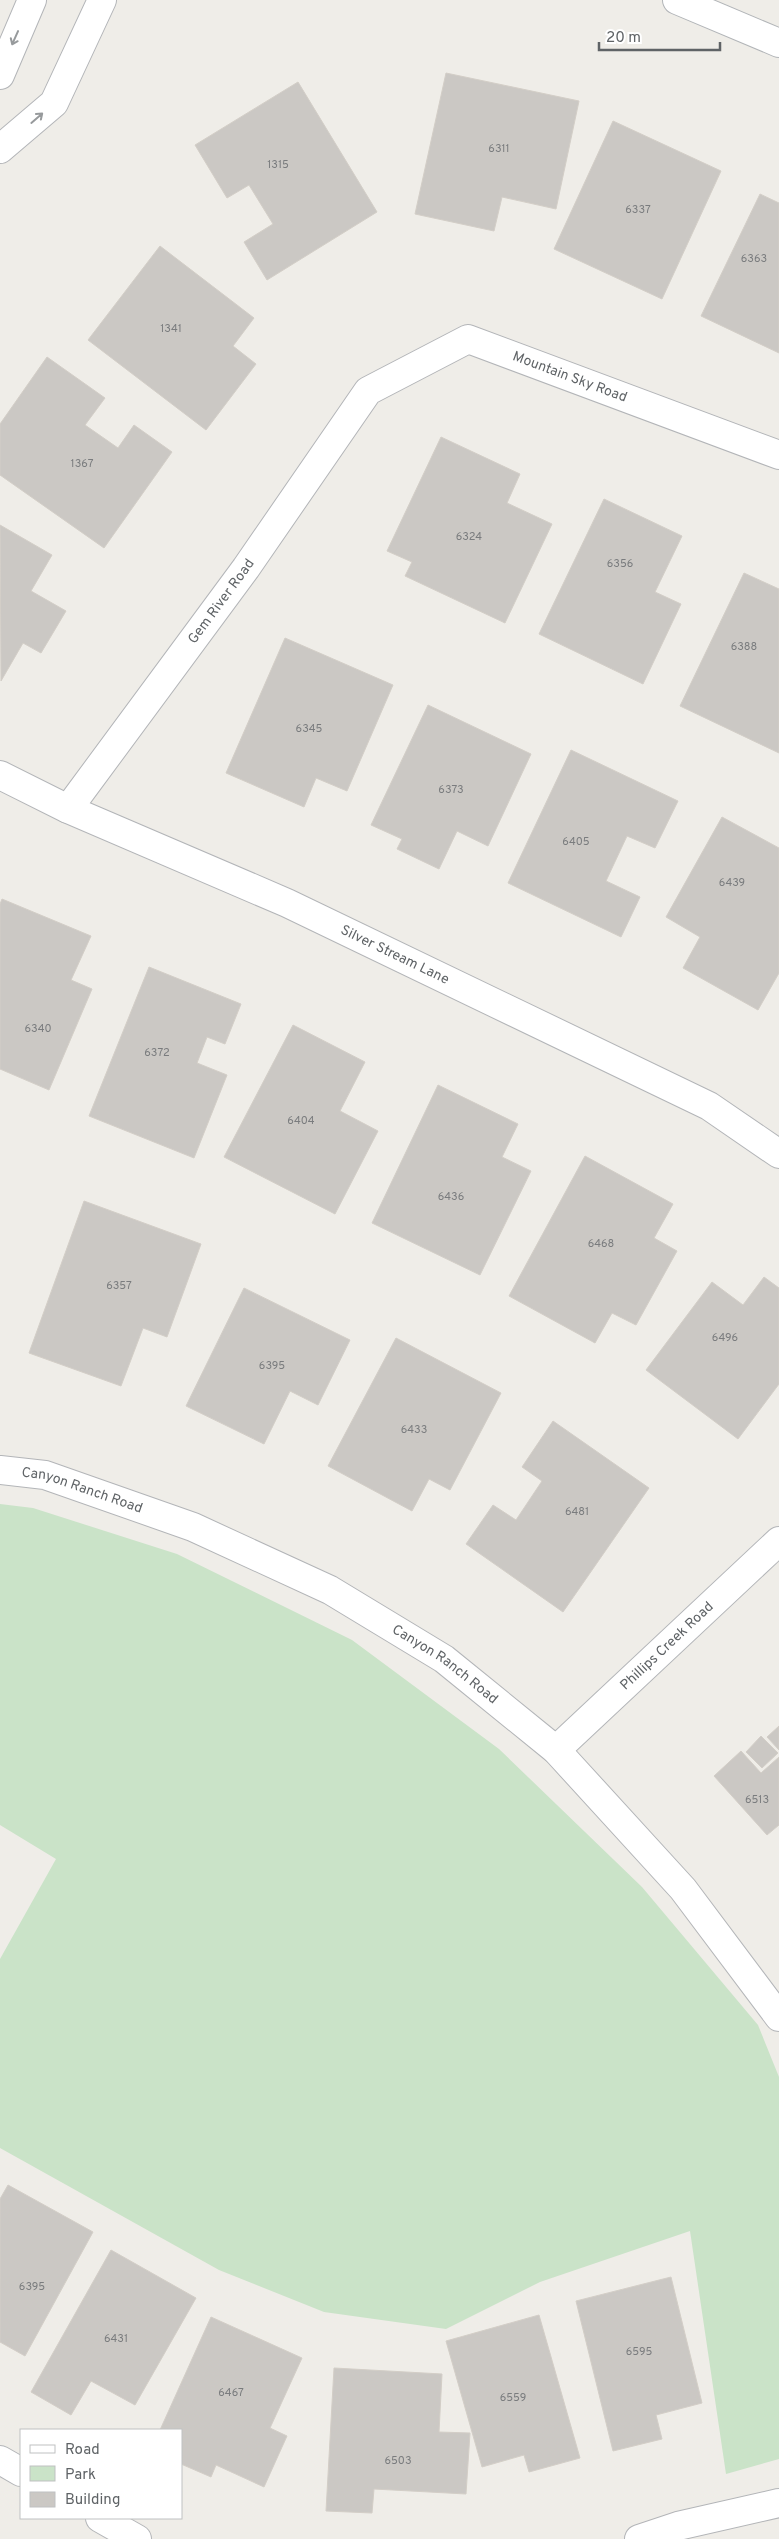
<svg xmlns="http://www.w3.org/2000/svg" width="779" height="2539" font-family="Overpass,sans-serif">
  <rect width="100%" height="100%" fill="#efede8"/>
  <polygon fill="#cae3c8" points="0,1504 33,1508 177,1554 352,1640 499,1749 642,1887 758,2025 779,2077 779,2459 726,2474 690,2231 540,2282 446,2329 324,2312 219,2270 0,2148 0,1959 56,1859 0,1825"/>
  <g fill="#cbc8c4" stroke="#d3cec7">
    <polygon points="446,73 579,101 556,209 502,197 494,231 415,214"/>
    <polygon points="298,82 377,212 267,280 244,242 273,224 249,185 227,198 195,145"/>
    <polygon points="613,121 721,171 662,299 554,249"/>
    <polygon points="760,194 779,203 779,353 701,316"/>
    <polygon points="160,246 254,318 233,346 256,364 206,430 88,340"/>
    <polygon points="47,357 105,398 85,425 118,448 134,425 172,452 104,548 0,475 0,424"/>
    <polygon points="441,437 520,474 507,503 552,524 505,623 405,576 412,562 387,551"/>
    <polygon points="604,499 682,536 655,592 681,604 643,684 539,634"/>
    <polygon points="0,525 52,555 31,591 66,611 41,653 23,643 1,681"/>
    <polygon points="744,573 779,589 779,753 680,706"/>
    <polygon points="285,638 393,685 347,791 316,778 304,807 226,773"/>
    <polygon points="428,705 531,754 488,846 457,831 439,869 397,849 402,839 371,825"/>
    <polygon points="571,750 678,801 655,848 627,836 606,881 640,897 621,937 508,883"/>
    <polygon points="722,817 779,848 779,973 758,1010 683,968 700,937 666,917"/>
    <polygon points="2,899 91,936 71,980 92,989 49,1090 0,1069 0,904"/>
    <polygon points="149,967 241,1004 225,1044 207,1037 197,1063 227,1075 194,1158 89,1116"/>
    <polygon points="293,1025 365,1062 340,1111 378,1131 335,1214 224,1157"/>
    <polygon points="438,1085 518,1124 502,1157 531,1171 480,1275 372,1223"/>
    <polygon points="585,1156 673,1204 654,1238 677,1251 636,1325 612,1313 595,1343 509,1296"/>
    <polygon points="84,1201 201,1244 167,1337 143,1328 121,1386 29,1353"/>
    <polygon points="764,1277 779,1288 779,1384 738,1439 646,1370 712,1282 743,1305"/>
    <polygon points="244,1288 350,1340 318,1405 290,1391 264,1444 186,1406"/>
    <polygon points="396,1338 501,1393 450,1490 429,1479 412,1511 328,1466"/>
    <polygon points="553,1421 649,1488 563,1612 466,1544 493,1505 516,1520 542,1481 522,1467"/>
    <polygon points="779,1726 779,1750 767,1737"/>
    <polygon points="761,1736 778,1753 762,1768 746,1752"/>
    <polygon points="741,1751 761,1773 779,1757 779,1825 767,1835 714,1776"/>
    <polygon points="8,2185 93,2232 25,2356 0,2342 0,2199"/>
    <polygon points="111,2250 196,2298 135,2405 91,2381 71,2415 31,2392"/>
    <polygon points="671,2277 702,2403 656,2415 662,2439 613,2451 576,2301"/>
    <polygon points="539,2315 580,2458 529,2472 524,2455 482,2467 446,2341"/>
    <polygon points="211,2317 302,2358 270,2428 287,2436 264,2487 216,2465 211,2477 181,2464 181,2430 160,2430"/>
    <polygon points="334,2368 442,2374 439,2432 470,2433 466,2494 374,2489 372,2513 326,2511"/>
  </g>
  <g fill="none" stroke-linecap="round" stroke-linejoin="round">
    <g stroke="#b3b5b8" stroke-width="30">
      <g id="minor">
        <polyline points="0,75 32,0"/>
        <polyline points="0,149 54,103 102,0"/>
        <path id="s1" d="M0,775L68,809L287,903L709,1106L779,1154"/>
        <path id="s2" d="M68,809L246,568L368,391L468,339L779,455"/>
        <path id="s3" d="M0,1470L45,1475L193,1527L330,1590L444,1659L556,1750L683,1889L779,2017"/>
        <path id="s4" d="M556,1750L779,1541"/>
        <polyline points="0,2460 21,2472"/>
        <polyline points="100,2518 137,2539"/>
        <polyline points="639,2539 678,2526 779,2503"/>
      </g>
    </g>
    <g stroke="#b2b5b8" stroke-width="30">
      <polyline id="secondary" points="677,0 779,43"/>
    </g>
    <use href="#minor" stroke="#fff" stroke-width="28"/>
    <use href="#secondary" stroke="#fff" stroke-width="28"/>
  </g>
  <defs><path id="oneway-shaft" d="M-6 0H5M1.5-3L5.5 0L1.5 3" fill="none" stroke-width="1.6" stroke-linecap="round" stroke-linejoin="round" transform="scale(1.25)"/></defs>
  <g stroke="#979a9c">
    <use href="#oneway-shaft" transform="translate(15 38) rotate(114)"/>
    <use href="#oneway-shaft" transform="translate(37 118) rotate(-41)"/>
  </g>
  <g text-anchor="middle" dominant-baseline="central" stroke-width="4" stroke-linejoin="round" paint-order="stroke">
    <g font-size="11" fill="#7a7c7e">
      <text x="499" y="149">6311</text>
      <text x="278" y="165">1315</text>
      <text x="638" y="210">6337</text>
      <text x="754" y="259">6363</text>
      <text x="171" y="329">1341</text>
      <text x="82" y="464">1367</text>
      <text x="469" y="537">6324</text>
      <text x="620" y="564">6356</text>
      <text x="744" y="647">6388</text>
      <text x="309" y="729">6345</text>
      <text x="451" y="790">6373</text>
      <text x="576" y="842">6405</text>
      <text x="732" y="883">6439</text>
      <text x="38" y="1029">6340</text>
      <text x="157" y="1053">6372</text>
      <text x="301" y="1121">6404</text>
      <text x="451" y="1197">6436</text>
      <text x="601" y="1244">6468</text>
      <text x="119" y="1286">6357</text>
      <text x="725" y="1338">6496</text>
      <text x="272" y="1366">6395</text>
      <text x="414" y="1430">6433</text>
      <text x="577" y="1512">6481</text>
      <text x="757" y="1800">6513</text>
      <text x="32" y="2287">6395</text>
      <text x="116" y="2339">6431</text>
      <text x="639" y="2352">6595</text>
      <text x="231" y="2393">6467</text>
      <text x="513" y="2398">6559</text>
      <text x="398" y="2461">6503</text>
    </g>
    <g font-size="14" fill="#5f6366" stroke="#fff">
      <text stroke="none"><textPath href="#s2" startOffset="736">Mountain Sky Road</textPath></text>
      <text stroke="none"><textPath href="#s2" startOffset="258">Gem River Road</textPath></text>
      <text stroke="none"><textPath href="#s1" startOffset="434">Silver Stream Lane</textPath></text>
      <text stroke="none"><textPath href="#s3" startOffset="85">Canyon Ranch Road</textPath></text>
      <text stroke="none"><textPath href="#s4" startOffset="152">Phillips Creek Road</textPath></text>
      <text stroke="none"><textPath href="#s3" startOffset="490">Canyon Ranch Road</textPath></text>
    </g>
  </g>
  <rect x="20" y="2429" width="162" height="90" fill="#ffffff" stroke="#bfc1c2"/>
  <rect x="30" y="2445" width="25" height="8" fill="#ffffff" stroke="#bfc1c2"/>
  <text x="65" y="2454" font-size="15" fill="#5f6366">Road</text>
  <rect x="30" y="2466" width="25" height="15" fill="#cae3c8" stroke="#bfc1c2"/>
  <text x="65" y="2479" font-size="15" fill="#5f6366">Park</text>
  <rect x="30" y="2492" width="25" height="15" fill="#cbc8c4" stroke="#bfc1c2"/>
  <text x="65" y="2504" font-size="15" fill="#5f6366">Building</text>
  <path d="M599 42v8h121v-8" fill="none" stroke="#5f6366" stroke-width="2.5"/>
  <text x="606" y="42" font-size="15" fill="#5f6366" stroke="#ffffff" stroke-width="4" paint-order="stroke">20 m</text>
</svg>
